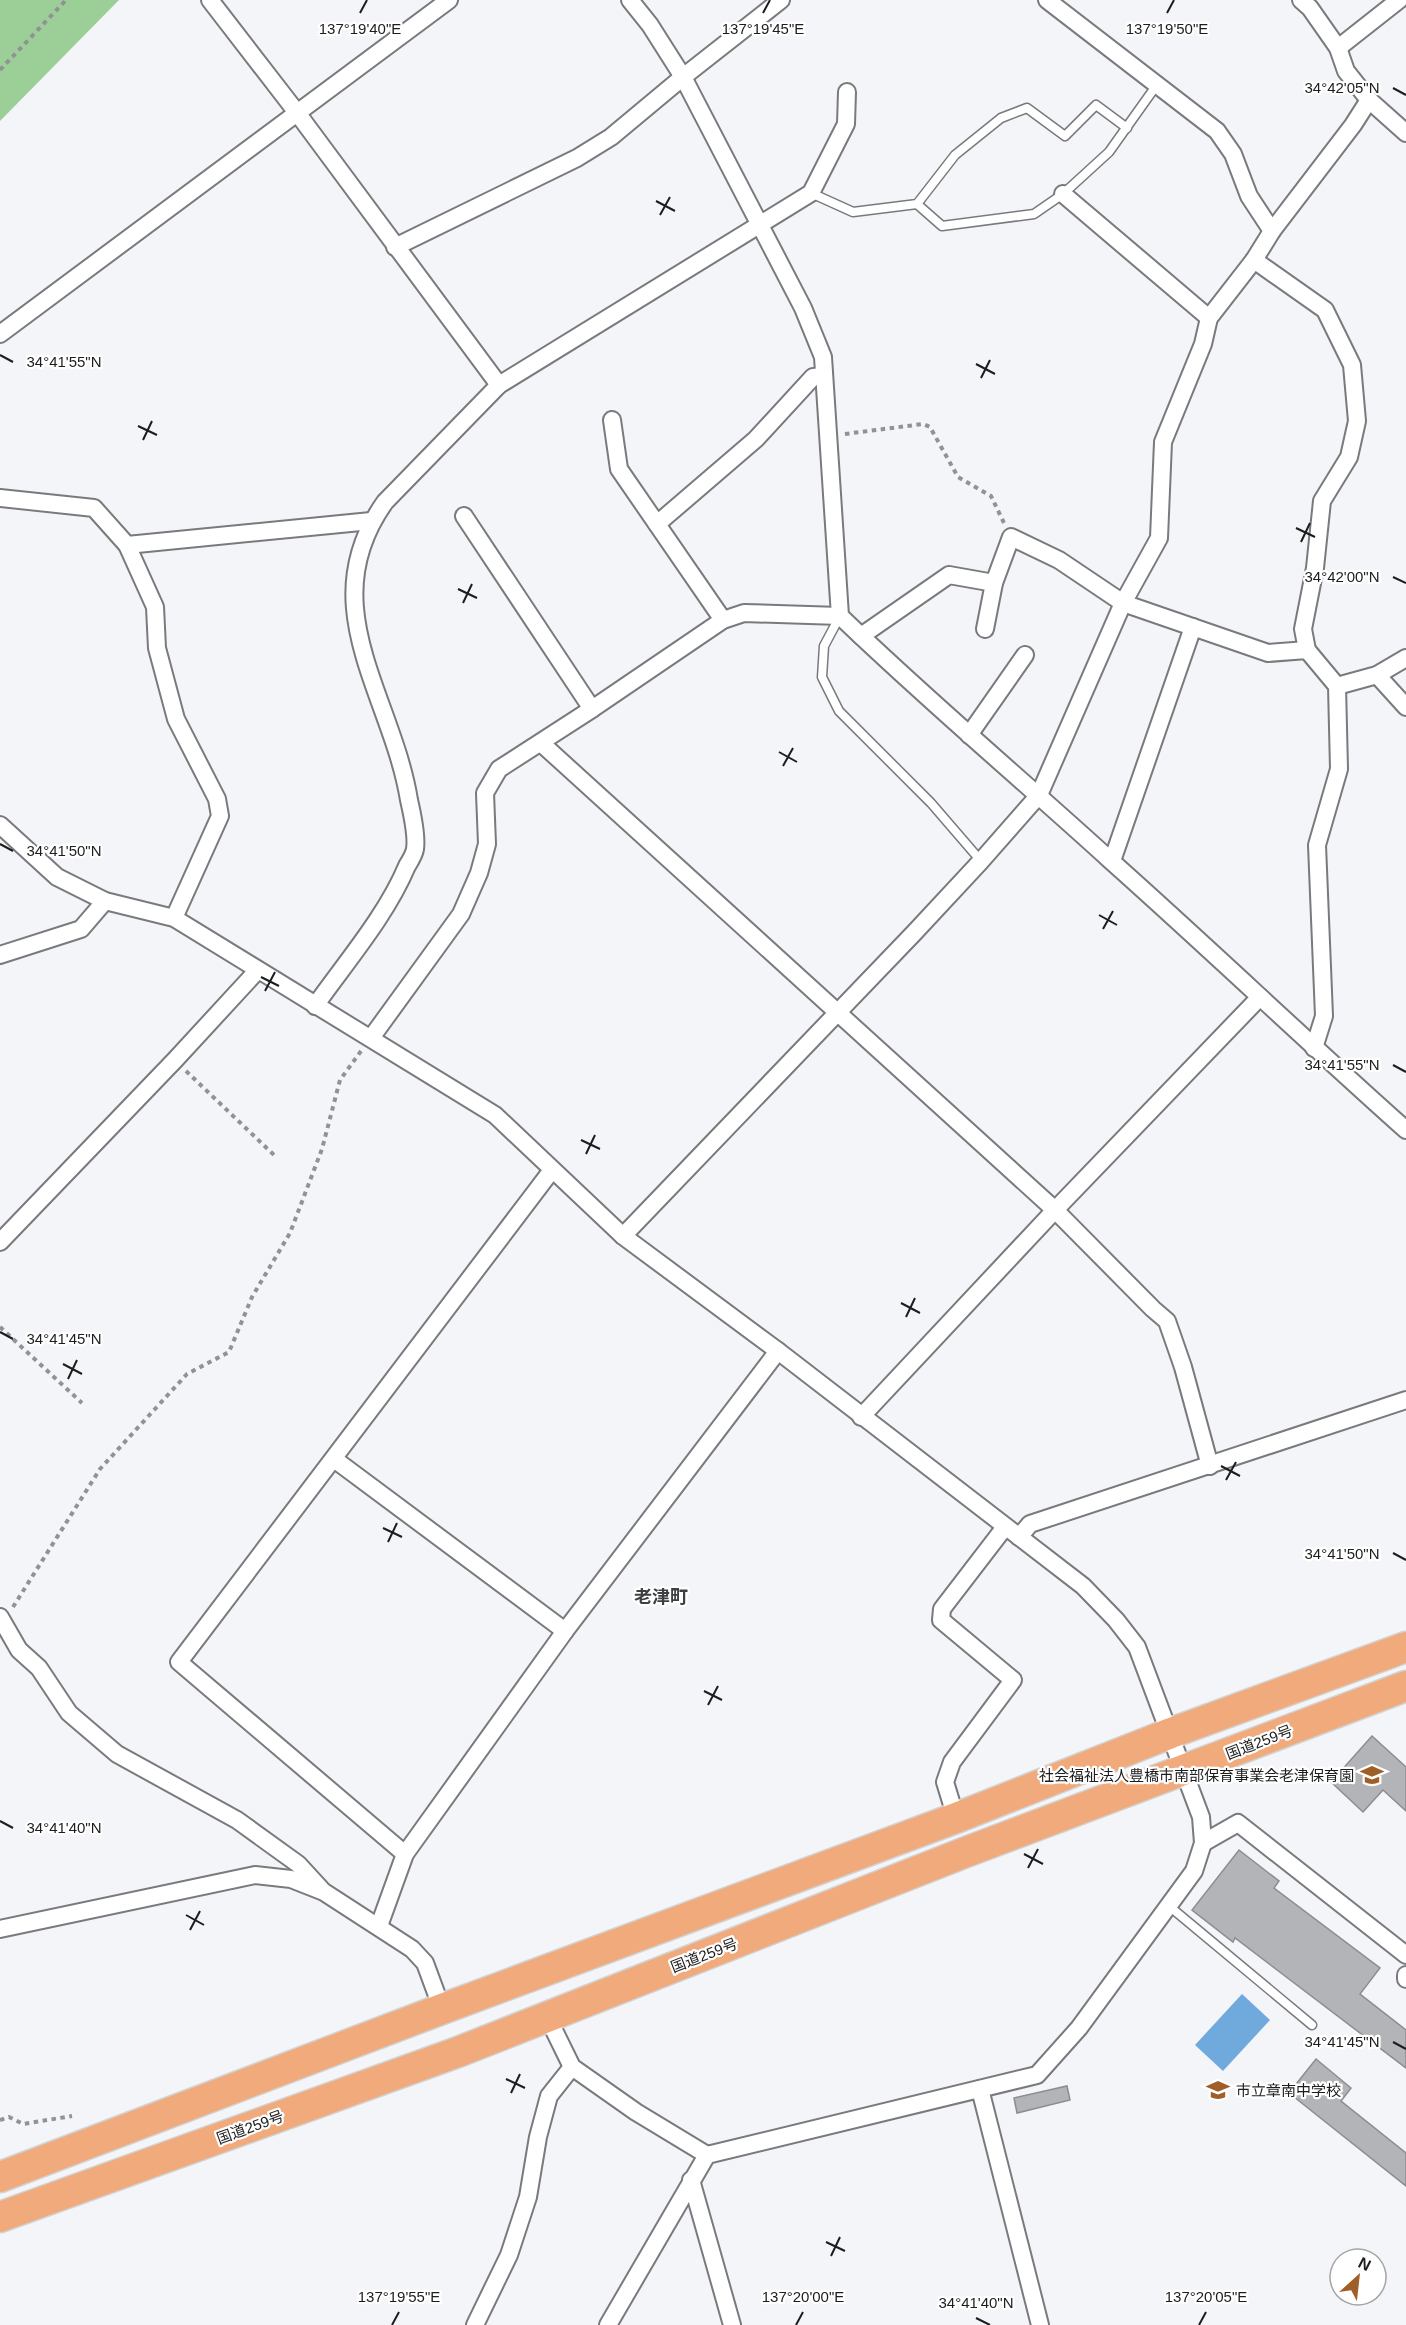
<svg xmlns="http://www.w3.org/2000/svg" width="1406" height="2325" font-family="Arial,'Noto Sans JP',sans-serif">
  <rect width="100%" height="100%" fill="#f4f5f8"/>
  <polygon fill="#9ccf97" points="0,0 119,0 0,121"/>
  <polygon fill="#70aadc" points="1242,1994 1270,2020 1223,2071 1195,2045"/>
  <g fill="#b3b4b7" stroke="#8c8d90" stroke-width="1.5">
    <polygon points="1372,1736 1406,1767 1406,1811 1383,1790 1363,1812 1331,1782"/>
    <polygon points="1239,1850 1279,1881 1274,1888 1380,1968 1360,1994 1406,2030 1406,2068 1235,1938 1233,1942 1192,1910"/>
    <polygon points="1316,2059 1351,2088 1341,2101 1406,2153 1406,2186 1289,2093"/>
    <polygon points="1067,2086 1070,2100 1017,2113 1014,2098"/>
  </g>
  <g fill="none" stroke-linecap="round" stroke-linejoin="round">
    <g stroke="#797a7d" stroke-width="11">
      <g id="lane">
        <polyline points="811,193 853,212 917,204 955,155 1001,118 1027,108 1065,136 1096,105 1127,128"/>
        <polyline points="917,204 942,226 1034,214 1063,194 1109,152 1156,86"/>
        <polyline points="840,616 824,646 822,677 839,711 931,803 981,861"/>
        <polyline points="1169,1906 1312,2025"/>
      </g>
    </g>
    <g stroke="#797a7d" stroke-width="20">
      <g id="street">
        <polyline points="210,0 298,114 499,385"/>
        <path d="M630,0L650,25L683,77L803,308L823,357L840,616C927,700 1020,778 1110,860C1210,949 1306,1041 1406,1130"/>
        <polyline points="1047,0 1217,131 1233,154 1249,196 1272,231"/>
        <polyline points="1301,0 1310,8 1338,48 1346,71 1369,100 1406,133"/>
        <polyline points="1338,48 1399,0"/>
        <polyline points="1063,194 1209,318"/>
        <polyline points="395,247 577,158 611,137 683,77 781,0"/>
        <polyline points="1254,260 1325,310 1352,365 1357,421 1349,457 1322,501 1315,568 1303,629 1307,650"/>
        <polyline points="0,334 449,0"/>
        <polyline points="612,420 619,469 723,620"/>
        <polyline points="0,498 94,508 127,545 155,607 157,648 176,719 217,799 220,816 174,918"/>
        <polyline points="464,516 592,709"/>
        <polyline points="657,524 756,439 813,377 824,376"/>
        <polyline points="127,545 371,521"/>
        <polyline points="985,629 994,583 1011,537 1059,560 1123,603 1268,653 1307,650 1337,686 1339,769 1317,845 1324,1016 1314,1048"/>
        <polyline points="861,636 949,575 994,583"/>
        <polyline points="1377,675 1406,707"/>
        <polyline points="1337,686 1377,675 1406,658"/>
        <polyline points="969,735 1025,655"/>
        <polyline points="541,743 1055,1210 1153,1309 1167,1321 1183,1367 1210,1466"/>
        <polyline points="0,825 57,877 105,901 174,918 495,1115 623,1236 778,1351 1083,1586 1116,1620 1137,1647 1201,1817 1203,1843 1194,1871 1079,2028 1037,2075 707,2155 608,2325"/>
        <polyline points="1112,861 1193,627"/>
        <polyline points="0,955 81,929 105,901"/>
        <path d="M315,1006C346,962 386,916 407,866C410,861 414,855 415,849C417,836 412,813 409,800C392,695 311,606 385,502L499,385L811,193L846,124L847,92"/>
        <polyline points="371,1038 461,914 479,873 487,844 485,793 499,769 592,709 723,620 744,613 840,616"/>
        <polyline points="623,1236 914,933 981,861 1039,795 1123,603 1159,538 1163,442 1203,344 1209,318 1254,260 1272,231 1353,125 1369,100"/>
        <polyline points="0,1242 175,1060 257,971"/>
        <polyline points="861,1417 1055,1210 1260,997"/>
        <polyline points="334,1459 565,1631"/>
        <polyline points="1019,1537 1030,1524 1406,1400"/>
        <polyline points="0,1617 19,1650 39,1668 69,1713 117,1754 237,1820 298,1864 321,1889"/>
        <polyline points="956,1818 945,1782 952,1762 1013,1680 941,1620 942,1609 1005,1527"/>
        <polyline points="1203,1843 1238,1823 1406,1955"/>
        <polyline points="405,1854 179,1662 552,1170"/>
        <polyline points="379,1926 405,1854 565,1631 778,1351"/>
        <polyline points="0,1929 255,1875 291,1879 324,1892 412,1949 425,1963 442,2009"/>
        <polyline points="1406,1975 1406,1979"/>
        <polyline points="547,2016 572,2067 636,2112 707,2155"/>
        <polyline points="980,2089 1040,2325"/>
        <polyline points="691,2180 732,2325"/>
        <polyline points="475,2325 509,2255 528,2197 538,2137 549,2096 572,2067"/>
      </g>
    </g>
    <g stroke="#d2d2d2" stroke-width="33">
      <g id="highway">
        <polyline points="0,2177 442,2009 956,1818 1171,1733 1406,1647"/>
        <polyline points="0,2217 458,2052 966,1852 1406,1686"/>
      </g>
    </g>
    <g stroke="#919294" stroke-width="4" stroke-dasharray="4.5 4.5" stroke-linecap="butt">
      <polyline points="0,70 66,0"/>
      <polyline points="845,434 923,424 930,427 958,477 991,496 1004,523"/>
      <polyline points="186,1071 274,1155"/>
      <polyline points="0,1327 82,1403"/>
      <polyline points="13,1607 100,1469 187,1374 229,1352 252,1297 290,1233 322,1149 340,1080 361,1051"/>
      <polyline points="0,2120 9,2117 23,2124 72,2116"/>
    </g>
    <use href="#lane" stroke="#fff" stroke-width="8"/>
    <use href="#street" stroke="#fff" stroke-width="16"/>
    <use href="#highway" stroke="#f1aa7b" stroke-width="30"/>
  </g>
  <path fill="none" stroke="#1d1d1e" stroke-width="2" d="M360,13L367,0M763,13L770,0M1167,13L1174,0M1393,88L1406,95M656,201L675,211M660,215L670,197M0,355L13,362M976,364L995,374M981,378L990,360M138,426L157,435M143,440L152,421M1296,528L1315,537M1301,542L1310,523M1393,577L1406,583M458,589L477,598M463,603L472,584M779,752L797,762M783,766L793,748M0,844L13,851M1099,915L1117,925M1103,929L1113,911M261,977L279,986M265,991L275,972M1393,1065L1406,1072M581,1140L600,1149M586,1154L595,1135M901,1303L920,1313M906,1317L915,1298M0,1332L13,1339M63,1364L82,1374M68,1379L77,1360M1221,1466L1240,1476M1226,1480L1236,1462M383,1528L402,1537M388,1542L397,1523M1393,1553L1406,1560M704,1691L722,1700M708,1705L718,1686M0,1821L13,1828M1024,1854L1043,1864M1028,1868L1038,1849M186,1915L204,1925M190,1930L200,1911M1393,2042L1406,2049M506,2079L525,2088M511,2093L520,2074M826,2242L845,2251M831,2256L840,2237M976,2318L990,2325M392,2325L399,2312M796,2325L803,2312M1199,2325L1206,2312"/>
  <defs>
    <g id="school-bare" transform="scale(1.8)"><path d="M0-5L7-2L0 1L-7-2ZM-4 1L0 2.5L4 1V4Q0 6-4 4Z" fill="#a05f29" stroke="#fff" stroke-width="2.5" paint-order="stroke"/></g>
  </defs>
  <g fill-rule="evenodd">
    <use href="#school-bare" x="1372" y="1775"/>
    <use href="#school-bare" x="1218" y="2090"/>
  </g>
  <g text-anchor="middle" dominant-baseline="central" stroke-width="4.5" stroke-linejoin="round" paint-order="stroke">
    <g font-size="15" fill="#1d1d1e" stroke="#fff">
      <text transform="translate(1259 1742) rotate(-21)">国道259号</text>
      <text transform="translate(704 1955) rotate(-21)">国道259号</text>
      <text transform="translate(250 2127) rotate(-20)">国道259号</text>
    </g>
    <g font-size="15" fill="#1d1d1e" stroke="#fff" text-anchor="end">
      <text x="1354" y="1775">社会福祉法人豊橋市南部保育事業会老津保育園</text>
      <text x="1236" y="2090" text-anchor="start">市立章南中学校</text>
    </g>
    <g font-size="18" font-weight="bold" fill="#3e3f41" stroke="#fff">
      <text x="661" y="1597">老津町</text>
    </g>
  </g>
  <g font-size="15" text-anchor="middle" fill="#1d1d1e" stroke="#fff" stroke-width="4.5" stroke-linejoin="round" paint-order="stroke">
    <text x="360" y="34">137°19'40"E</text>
    <text x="763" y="34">137°19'45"E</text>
    <text x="1167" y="34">137°19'50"E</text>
    <text x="1342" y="93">34°42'05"N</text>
    <text x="64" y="367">34°41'55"N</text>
    <text x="1342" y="582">34°42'00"N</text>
    <text x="64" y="856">34°41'50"N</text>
    <text x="1342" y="1070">34°41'55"N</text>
    <text x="64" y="1344">34°41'45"N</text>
    <text x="1342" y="1559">34°41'50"N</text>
    <text x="64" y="1833">34°41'40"N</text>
    <text x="1342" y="2047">34°41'45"N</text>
    <text x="399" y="2302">137°19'55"E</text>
    <text x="803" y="2302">137°20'00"E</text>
    <text x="1206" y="2302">137°20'05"E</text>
    <text x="976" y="2308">34°41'40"N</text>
  </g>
  <g transform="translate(1358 2277) rotate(27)"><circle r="28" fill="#ffffff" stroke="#a5a5a5" stroke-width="1.5"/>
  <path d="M0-4.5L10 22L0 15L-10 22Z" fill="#a05f29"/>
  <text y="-9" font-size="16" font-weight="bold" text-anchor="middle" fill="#1d1d1e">N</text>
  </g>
</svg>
